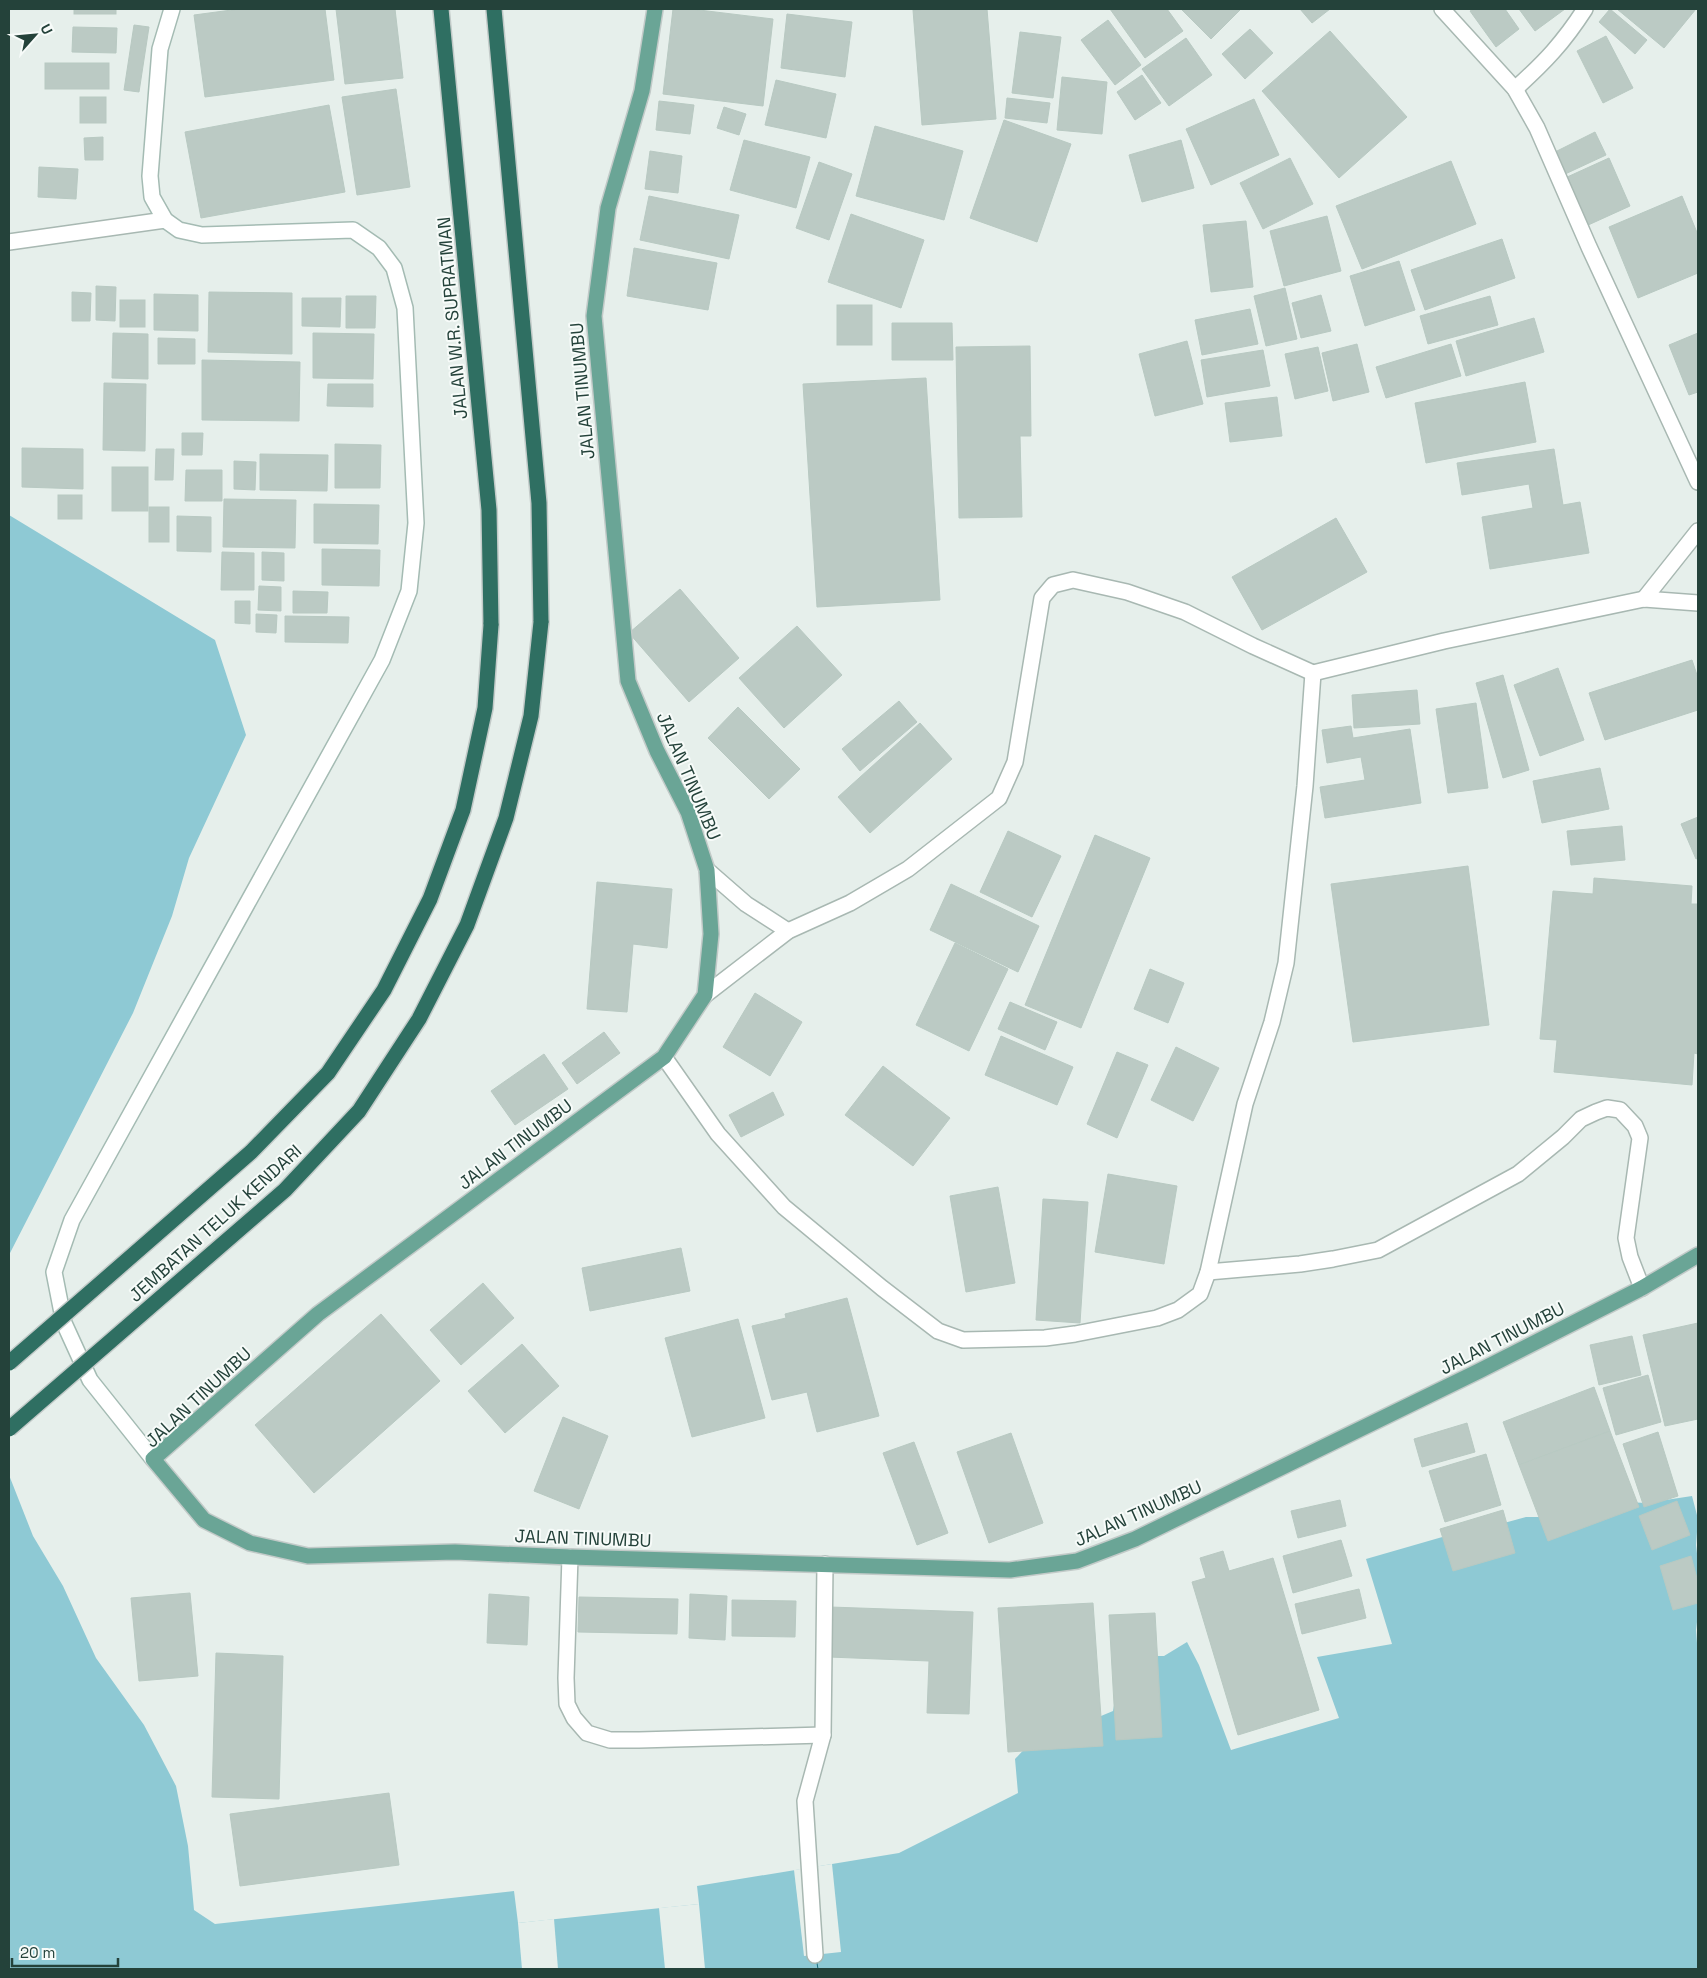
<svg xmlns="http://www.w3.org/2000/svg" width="1707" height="1978" font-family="'Space Grotesk',sans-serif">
  <rect width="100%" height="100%" fill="#e6efeb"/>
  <g fill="#8ec9d4">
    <polygon points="9,515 215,640 246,735 189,858 172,916 133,1013 9,1255"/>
    <polygon points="9,1475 33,1536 63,1586 96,1658 144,1725 176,1786 188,1846 194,1910 215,1924 514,1891 518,1923 699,1904 697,1886 899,1853 1018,1793 1015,1759 1032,1741 1077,1726 1113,1711 1119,1678 1154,1656 1164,1656 1187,1642 1199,1665 1231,1750 1339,1718 1317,1657 1392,1644 1366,1559 1477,1527 1504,1523 1526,1517 1550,1517 1626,1502 1646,1503 1692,1496 1698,1519 1696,1545 1698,1562 1698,1614 1696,1630 1698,1656 1698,1969 9,1969"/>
  </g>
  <g fill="#e6efeb">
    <polygon points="832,1864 841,1952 804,1956 794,1870"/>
    <polygon points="699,1904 705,1969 665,1969 659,1908"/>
    <polygon points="554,1919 558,1969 522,1969 518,1923"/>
  </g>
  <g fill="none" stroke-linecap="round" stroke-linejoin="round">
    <polyline stroke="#1c6f80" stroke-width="1" stroke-dasharray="6 5" stroke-linecap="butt" points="817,1963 818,1969"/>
  </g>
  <g fill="#bbcac4" stroke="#b8c9c2">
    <rect x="74" y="9" width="42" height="5"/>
    <polygon points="239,9 325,9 334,80 205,97 194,15"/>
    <polygon points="336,9 395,9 403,78 345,84"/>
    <polygon points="673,9 691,9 773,19 763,106 663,94"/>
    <polygon points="930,9 987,9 996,119 922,125 913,10"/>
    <polygon points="1110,9 1167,9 1183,31 1145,58"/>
    <polygon points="1181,9 1241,9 1211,39"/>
    <polygon points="1300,9 1330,9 1312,23"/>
    <polygon points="1474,9 1505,9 1519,29 1496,47 1470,11"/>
    <polygon points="1519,9 1565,9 1535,31"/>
    <polygon points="1610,9 1647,40 1635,54 1599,22"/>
    <polygon points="1617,9 1696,9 1664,48"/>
    <polygon points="787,14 852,22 845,77 781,68"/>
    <polygon points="1108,20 1141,65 1115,85 1081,40"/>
    <polygon points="134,25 149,27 139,92 124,90"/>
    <polygon points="73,27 117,28 116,53 72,52"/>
    <polygon points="1250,29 1273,53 1245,79 1222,54"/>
    <polygon points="1330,31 1407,117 1339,178 1262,91"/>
    <polygon points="1020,32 1061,37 1053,98 1012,93"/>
    <polygon points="1606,36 1633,88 1603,103 1577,51"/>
    <polygon points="1186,38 1212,75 1169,106 1142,69"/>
    <rect x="45" y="63" width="64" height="26"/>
    <polygon points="1142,75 1161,103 1135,120 1117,92"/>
    <polygon points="1062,77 1107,82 1102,134 1057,130"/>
    <polygon points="776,80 836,94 826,138 765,125"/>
    <polygon points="396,89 410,187 357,195 342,97"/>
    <rect x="80" y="97" width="26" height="26"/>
    <polygon points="1007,98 1050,103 1047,123 1005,118"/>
    <polygon points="1254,99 1279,155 1211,185 1186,129"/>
    <polygon points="659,101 694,105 690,134 656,130"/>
    <polygon points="329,105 345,192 201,218 185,132"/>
    <polygon points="724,107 746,114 739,135 717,128"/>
    <polygon points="1004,120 1071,144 1037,242 970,218"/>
    <polygon points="875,126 963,151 944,220 856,196"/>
    <polygon points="1595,132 1606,155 1563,175 1553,153"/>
    <polygon points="103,137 103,160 85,160 84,138"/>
    <polygon points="744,140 810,157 796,208 730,190"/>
    <polygon points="1181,140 1194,188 1142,202 1129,155"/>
    <polygon points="650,151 682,156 678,193 645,189"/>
    <polygon points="1290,158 1313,204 1263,229 1240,183"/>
    <polygon points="1609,158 1630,206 1586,226 1565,178"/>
    <polygon points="1451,161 1476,224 1362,269 1336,206"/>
    <polygon points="819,162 852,174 829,240 796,228"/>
    <polygon points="39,167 78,169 76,199 38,197"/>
    <polygon points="649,196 739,215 729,259 640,240"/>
    <polygon points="1682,196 1698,235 1698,273 1638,298 1609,227"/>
    <polygon points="851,214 924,240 901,308 828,282"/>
    <polygon points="1327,216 1341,271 1284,286 1270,231"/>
    <polygon points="1246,221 1253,287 1211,292 1203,225"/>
    <polygon points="1502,239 1515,278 1425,310 1411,270"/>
    <polygon points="634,248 717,263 708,310 627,296"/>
    <polygon points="1399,261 1415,310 1365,326 1350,276"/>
    <polygon points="96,286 116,287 115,321 96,320"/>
    <polygon points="1285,288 1297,339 1266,346 1254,296"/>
    <polygon points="72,292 91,293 90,321 72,321"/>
    <polygon points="209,292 292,293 292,354 208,352"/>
    <polygon points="154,294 198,295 198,331 154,330"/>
    <polygon points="1321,295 1331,331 1301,338 1292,303"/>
    <polygon points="346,296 376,296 375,328 346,328"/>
    <polygon points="1490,296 1498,325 1428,344 1420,316"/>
    <polygon points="302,298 341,298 340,327 302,326"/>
    <rect x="120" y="300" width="25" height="27"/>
    <rect x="837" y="305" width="35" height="40"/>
    <polygon points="1250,309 1258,344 1202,355 1195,320"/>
    <polygon points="1534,318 1544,352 1466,376 1456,341"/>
    <polygon points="892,323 952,323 953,360 892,360"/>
    <polygon points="113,333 148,334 148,379 112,378"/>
    <polygon points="313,333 374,334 373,379 313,378"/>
    <polygon points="1698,333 1698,392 1689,395 1669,345"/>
    <polygon points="158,338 195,339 195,364 158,364"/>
    <polygon points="1187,341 1203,404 1155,416 1139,354"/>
    <polygon points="1357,344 1369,392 1333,401 1322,353"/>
    <polygon points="1451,344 1461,376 1386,398 1376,367"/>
    <polygon points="1030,346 1031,436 1020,436 1022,517 959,518 956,347"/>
    <polygon points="1318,347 1328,391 1295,399 1285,354"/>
    <polygon points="1263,350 1270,386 1207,397 1201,360"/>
    <polygon points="202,360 300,362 299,421 202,420"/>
    <polygon points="926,378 940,600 817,607 803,384"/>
    <polygon points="1525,382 1536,442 1426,463 1415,403"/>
    <polygon points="104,383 146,384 145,451 103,450"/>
    <polygon points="328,384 373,384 373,407 327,406"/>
    <polygon points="1277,397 1282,436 1230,442 1225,403"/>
    <polygon points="182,433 203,433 202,455 182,455"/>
    <polygon points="335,444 381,445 380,488 335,488"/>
    <polygon points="22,448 83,449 83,489 22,487"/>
    <polygon points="156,449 174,449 173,480 155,480"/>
    <polygon points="1554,449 1563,505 1580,502 1589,553 1490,569 1482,517 1533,508 1529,484 1462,495 1457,463"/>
    <polygon points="260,454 328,455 327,491 260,490"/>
    <polygon points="234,461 256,462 255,490 234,489"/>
    <rect x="112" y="467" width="36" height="44"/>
    <polygon points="186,470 222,470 222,501 185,501"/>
    <rect x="58" y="495" width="24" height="24"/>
    <polygon points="224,499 296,500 295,548 223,547"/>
    <polygon points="314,504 379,505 378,544 314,543"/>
    <rect x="149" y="507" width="20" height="35"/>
    <polygon points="177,516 211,517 211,552 177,551"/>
    <polygon points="1336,518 1367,572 1262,630 1232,577"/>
    <polygon points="322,549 380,550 379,586 322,585"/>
    <polygon points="222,552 254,553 254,590 221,590"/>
    <polygon points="262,552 284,553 284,581 262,580"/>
    <polygon points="259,586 281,587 281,611 258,610"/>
    <polygon points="680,589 739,658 689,702 629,633"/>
    <polygon points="293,591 328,592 327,613 293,613"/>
    <polygon points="235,601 250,601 250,624 235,623"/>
    <polygon points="256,614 277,615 276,633 256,632"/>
    <polygon points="285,616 349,617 348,643 285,642"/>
    <polygon points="797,626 842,675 784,728 739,678"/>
    <polygon points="1692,660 1698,678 1698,710 1605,740 1589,693"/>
    <polygon points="1558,668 1584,740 1540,756 1514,685"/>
    <polygon points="1503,675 1529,770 1503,778 1476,683"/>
    <polygon points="1417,690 1420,724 1354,728 1352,695"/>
    <polygon points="899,701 917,722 860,771 842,749"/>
    <polygon points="1476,703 1488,788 1448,793 1436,709"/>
    <polygon points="738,707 800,769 769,799 708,738"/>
    <polygon points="920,723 952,759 870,833 838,797"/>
    <polygon points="1351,726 1353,738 1410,729 1421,803 1325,818 1320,787 1365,780 1361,757 1327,763 1322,730"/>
    <polygon points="1600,768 1609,809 1542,823 1533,781"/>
    <polygon points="1698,817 1698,858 1696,859 1681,824"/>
    <polygon points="1622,826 1625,860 1571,865 1567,831"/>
    <polygon points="1008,831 1061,856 1032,917 980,892"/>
    <polygon points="1095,835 1150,858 1081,1028 1025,1005"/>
    <polygon points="1468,866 1489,1025 1353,1042 1331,884"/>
    <polygon points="1594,878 1692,886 1691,904 1698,904 1698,1054 1694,1053 1692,1085 1554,1072 1557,1040 1540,1039 1553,891 1593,894"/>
    <polygon points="597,882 672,889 667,948 633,944 627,1012 587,1009"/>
    <polygon points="951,884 1039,926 1018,972 930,930"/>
    <polygon points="955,943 1008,969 969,1051 916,1025"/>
    <polygon points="1150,969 1184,983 1168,1023 1134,1009"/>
    <polygon points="755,993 802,1022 770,1076 723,1047"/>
    <polygon points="1010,1002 1057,1022 1045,1050 998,1029"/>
    <polygon points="604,1032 620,1053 577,1084 562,1063"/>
    <polygon points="1001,1036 1073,1067 1057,1105 985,1075"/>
    <polygon points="1176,1047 1219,1068 1193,1121 1151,1100"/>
    <polygon points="1117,1052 1148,1065 1117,1138 1087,1124"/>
    <polygon points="544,1054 568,1089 515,1125 491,1091"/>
    <polygon points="883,1066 950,1118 913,1166 845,1115"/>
    <polygon points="773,1092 784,1115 741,1137 729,1115"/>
    <polygon points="1108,1174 1177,1186 1164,1264 1095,1252"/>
    <polygon points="998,1187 1015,1283 966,1292 950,1196"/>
    <polygon points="1043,1199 1088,1202 1080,1323 1036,1320"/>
    <polygon points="681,1248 690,1291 590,1311 582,1268"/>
    <polygon points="483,1283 514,1318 461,1365 430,1330"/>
    <polygon points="847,1298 879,1416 817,1432 807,1392 772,1400 752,1326 786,1318 785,1314"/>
    <polygon points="381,1314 440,1381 314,1493 255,1425"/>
    <polygon points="738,1319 765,1418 692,1437 665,1338"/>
    <polygon points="1698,1323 1698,1419 1665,1426 1643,1335"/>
    <polygon points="1632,1336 1641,1375 1599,1385 1590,1345"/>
    <polygon points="522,1344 559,1386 505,1433 468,1391"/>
    <polygon points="1648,1375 1661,1422 1616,1435 1603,1388"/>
    <polygon points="1594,1387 1610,1431 1519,1465 1503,1422"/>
    <polygon points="563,1417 608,1436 579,1509 534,1491"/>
    <polygon points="1467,1423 1475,1452 1422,1467 1414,1439"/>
    <polygon points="1610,1431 1639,1507 1548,1541 1519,1465"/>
    <polygon points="1658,1432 1678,1496 1644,1507 1623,1444"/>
    <polygon points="1011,1433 1043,1523 989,1543 957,1452"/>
    <polygon points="914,1442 948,1533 917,1545 883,1453"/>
    <polygon points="1486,1454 1501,1505 1445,1522 1429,1471"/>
    <polygon points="1340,1500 1346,1526 1298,1538 1291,1511"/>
    <polygon points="1677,1501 1690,1535 1652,1550 1639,1516"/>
    <polygon points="1503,1510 1515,1553 1453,1571 1440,1529"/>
    <polygon points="1341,1540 1352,1576 1293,1593 1283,1556"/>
    <polygon points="1223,1551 1229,1571 1273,1558 1319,1710 1238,1735 1192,1582 1206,1578 1200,1558"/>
    <polygon points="1691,1556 1698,1582 1698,1603 1673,1610 1660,1566"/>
    <polygon points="1359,1589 1366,1618 1302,1634 1295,1604"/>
    <polygon points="190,1593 198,1676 139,1681 131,1598"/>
    <polygon points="489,1594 529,1597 527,1645 487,1643"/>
    <polygon points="690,1594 727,1596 725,1640 689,1638"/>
    <polygon points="579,1597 678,1599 677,1634 578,1632"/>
    <polygon points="732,1600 796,1601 795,1637 732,1636"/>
    <polygon points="1093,1603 1103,1746 1008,1752 998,1608"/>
    <polygon points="830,1607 973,1612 969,1714 927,1713 929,1661 829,1657"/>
    <polygon points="1155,1613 1162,1737 1116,1740 1109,1615"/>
    <polygon points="216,1653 283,1656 279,1799 212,1797"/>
    <polygon points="389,1793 399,1865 240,1886 230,1814"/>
  </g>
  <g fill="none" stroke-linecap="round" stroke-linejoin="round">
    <g stroke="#a8b8b2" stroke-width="18">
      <g id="lane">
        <polyline points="9,242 165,220"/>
        <polyline points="570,1557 566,1678 567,1704 574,1718 587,1733 610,1740 639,1740 823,1735"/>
        <polyline points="815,1955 805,1801 823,1735 825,1564"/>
      </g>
    </g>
    <g stroke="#a8b8b2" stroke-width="18">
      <g id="street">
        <polyline points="1442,9 1515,89 1537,128 1589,247 1698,482"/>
        <path d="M1515,89C1545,62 1563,43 1585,9"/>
        <polyline points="1644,599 1698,531"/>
        <polyline points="707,870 746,904 788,931"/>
        <polyline points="705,995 788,931 850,903 908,869 999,798 1015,762 1042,598 1053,585 1073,580 1127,592 1185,612 1253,646 1313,673 1444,641 1644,599 1698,603"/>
        <polyline points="664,1057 718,1134 784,1207 882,1288 938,1331 963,1340 1045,1338 1075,1334 1157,1318 1178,1310 1200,1294 1208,1272 1245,1104 1272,1022 1286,963 1305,786 1313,673"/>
        <polyline points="1208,1272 1300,1264 1333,1259 1378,1250 1518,1174 1563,1137 1581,1119 1596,1112 1607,1108 1620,1110 1635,1126 1640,1138 1626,1238 1630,1257 1642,1288"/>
      </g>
    </g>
    <g stroke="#a4bbb3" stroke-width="18">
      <polyline id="secondary" points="153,1459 90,1380 64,1323 54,1272 72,1220 382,660 409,591 416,523 405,308 394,268 379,248 353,230 202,235 179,230 165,220 152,197 150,176 160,49 172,9"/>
    </g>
    <g stroke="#c2cac8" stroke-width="18">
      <polyline id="primary" points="655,9 642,91 608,208 594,316 628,681 657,751 688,812 707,870 711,934 705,995 664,1057 318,1314 153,1459 204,1520 250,1543 308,1556 455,1552 570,1557 1010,1570 1077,1561 1135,1539 1479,1371 1642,1288 1698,1255"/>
    </g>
    <g stroke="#c2cac8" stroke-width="18">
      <g id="highway">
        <polyline points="441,9 489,510 491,625"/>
        <polyline points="494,9 539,503 541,622"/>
      </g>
    </g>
    <use href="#lane" stroke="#fff" stroke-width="15"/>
    <use href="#street" stroke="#fff" stroke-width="15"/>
    <use href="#secondary" stroke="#fff" stroke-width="15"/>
    <use href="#primary" stroke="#6aa596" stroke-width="15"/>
    <use href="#highway" stroke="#2f6f62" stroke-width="15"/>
    <g stroke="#c2cac8" stroke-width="18" stroke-linecap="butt">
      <g id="highway-bridge">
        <polyline points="9,1363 251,1152 328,1073 384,990 430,899 463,810 485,708 491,625"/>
        <polyline points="9,1429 285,1190 359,1111 419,1019 467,925 506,818 531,716 541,622"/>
      </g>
    </g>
    <use href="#highway-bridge" stroke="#2f6f62" stroke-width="15"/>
  </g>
  <g text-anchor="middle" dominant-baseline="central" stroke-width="4" stroke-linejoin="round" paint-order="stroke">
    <g font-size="18" fill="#24423a" stroke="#f7fbf9">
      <text transform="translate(452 318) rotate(-95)">JALAN W.R. SUPRATMAN</text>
      <text transform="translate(582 391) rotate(-95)">JALAN TINUMBU</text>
      <text transform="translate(689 776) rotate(67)">JALAN TINUMBU</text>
      <text transform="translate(515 1144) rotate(-37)">JALAN TINUMBU</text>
      <text transform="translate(215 1223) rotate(-42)">JEMBATAN TELUK KENDARI</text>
      <text transform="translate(1502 1338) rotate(-27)">JALAN TINUMBU</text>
      <text transform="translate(198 1397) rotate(-43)">JALAN TINUMBU</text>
      <text transform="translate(1138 1513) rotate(-24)">JALAN TINUMBU</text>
      <text transform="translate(583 1538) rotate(2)">JALAN TINUMBU</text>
    </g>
  </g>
  <rect width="1707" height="1978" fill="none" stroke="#24423a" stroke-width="20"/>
  <g transform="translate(35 35) rotate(63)" stroke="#f7fbf9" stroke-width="4" paint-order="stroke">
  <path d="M0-4L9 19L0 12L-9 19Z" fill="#24423a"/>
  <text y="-8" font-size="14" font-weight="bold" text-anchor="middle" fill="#24423a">U</text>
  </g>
  <path d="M12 1958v8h106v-8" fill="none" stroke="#24423a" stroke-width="2.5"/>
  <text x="20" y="1958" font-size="15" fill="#24423a" stroke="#f7fbf9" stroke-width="4" paint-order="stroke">20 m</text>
</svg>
